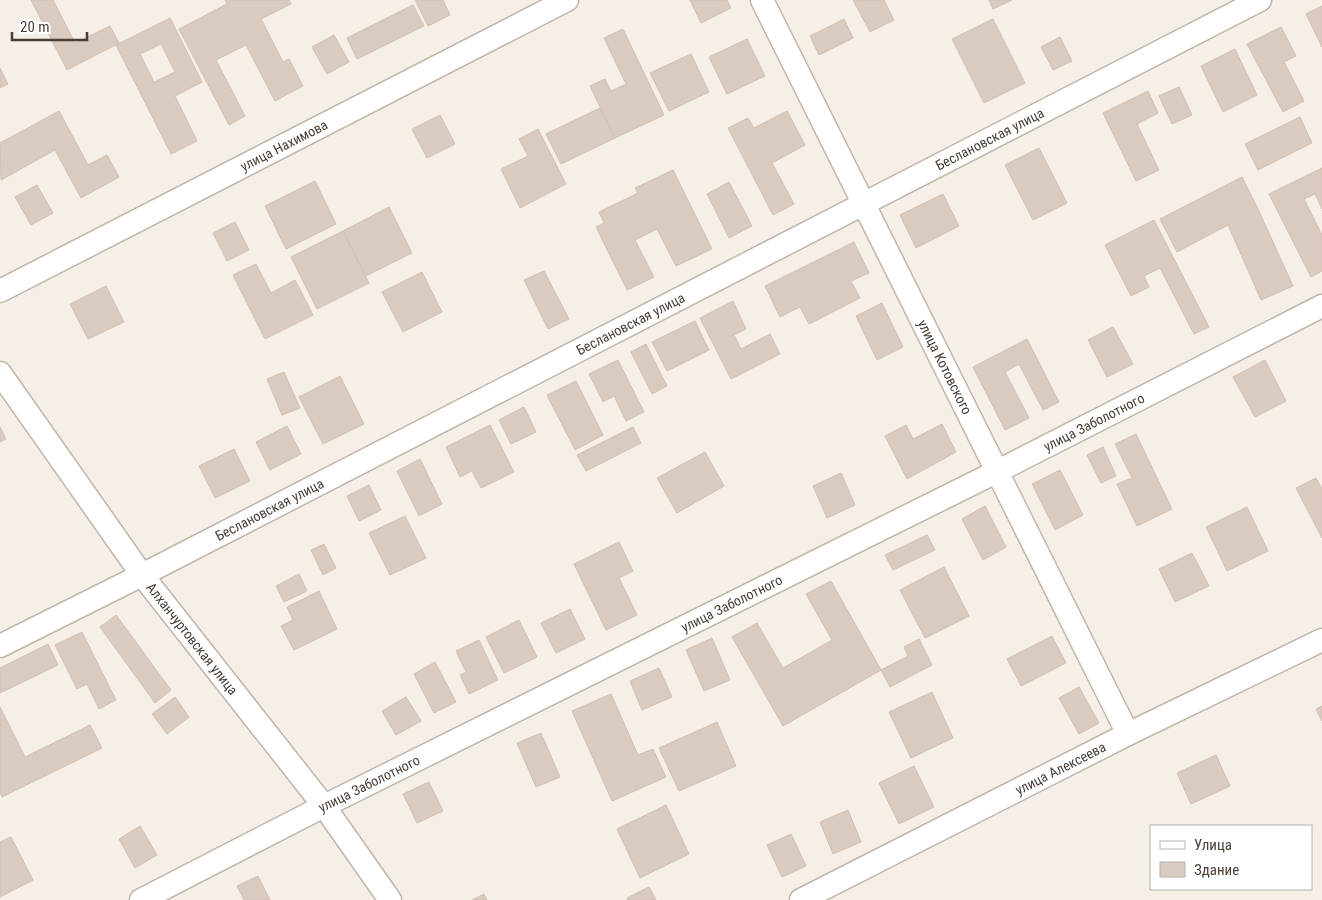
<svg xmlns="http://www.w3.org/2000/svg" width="1322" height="900" font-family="'Roboto Condensed',sans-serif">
  <rect width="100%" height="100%" fill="#f5efe8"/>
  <g fill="#dacbc0" stroke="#d2beb0" fill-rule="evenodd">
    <polygon points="31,0 53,0 75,43 110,26 119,43 67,70"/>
    <polygon points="225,0 289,0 291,4 261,19 283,62 289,59 303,86 275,101 246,45 216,60 245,116 229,125 179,29 227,4"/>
    <polygon points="415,0 443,0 450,15 428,26"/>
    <polygon points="690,0 727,0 731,8 701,23"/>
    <polygon points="853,0 884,0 894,20 870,32"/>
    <polygon points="989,0 1012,0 993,9"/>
    <polygon points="413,5 424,26 357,59 347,38"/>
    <polygon points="1322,6 1322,47 1306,14"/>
    <path d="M170,18L202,82L175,96L197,141L171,154L116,45ZM161,44L175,72L154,82L140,54Z"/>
    <polygon points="844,19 853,38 819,55 810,36"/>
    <polygon points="993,19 1025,83 984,103 952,39"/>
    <polygon points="1281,27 1296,56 1284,62 1304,101 1283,112 1247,44"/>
    <polygon points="623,29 664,115 615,138 590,86 605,79 611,91 626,84 604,38"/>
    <polygon points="334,35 349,62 327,74 312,47"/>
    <polygon points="1060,37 1072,61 1053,70 1041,47"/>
    <polygon points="747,39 765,76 727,94 709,57"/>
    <polygon points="1235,49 1257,95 1223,112 1201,66"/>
    <polygon points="691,54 709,92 669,111 650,73"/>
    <polygon points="0,68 8,84 0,88"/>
    <polygon points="1179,87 1192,115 1172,124 1159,96"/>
    <polygon points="1148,91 1158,113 1137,124 1159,170 1136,181 1103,113"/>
    <polygon points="600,108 615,138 561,164 546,134"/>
    <polygon points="59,111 88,165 107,155 119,177 81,198 55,150 1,180 0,143"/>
    <polygon points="787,111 805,145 772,163 794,204 773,215 728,128 748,118 754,128"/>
    <polygon points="440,115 455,144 427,158 412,129"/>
    <polygon points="1300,117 1312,143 1258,170 1245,144"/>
    <polygon points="538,129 566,184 520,208 501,169 528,156 519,139"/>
    <polygon points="1039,148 1067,203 1033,220 1005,165"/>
    <polygon points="1322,168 1322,209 1315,194 1304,199 1322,235 1322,271 1311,277 1269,194"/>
    <polygon points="673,170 712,249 676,266 657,229 635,240 654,277 627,290 596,227 604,223 599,212 638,193 635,188"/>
    <polygon points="1242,177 1258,209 1293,286 1261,300 1228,225 1177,252 1160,219"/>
    <polygon points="315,181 336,224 286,249 265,206"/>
    <polygon points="729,182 752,226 729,238 707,194"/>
    <polygon points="37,185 53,213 31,225 15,197"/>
    <polygon points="943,194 959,226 916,248 900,215"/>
    <polygon points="389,207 412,253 366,276 343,231"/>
    <polygon points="1154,220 1209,327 1194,334 1160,268 1144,276 1149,287 1131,296 1105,245"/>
    <polygon points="235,222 249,250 227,261 213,233"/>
    <polygon points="343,231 369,283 317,309 291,257"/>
    <polygon points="854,242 869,273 851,281 860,298 809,324 800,307 780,317 765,286"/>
    <polygon points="256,264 271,293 295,280 313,315 265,339 233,275"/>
    <polygon points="544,271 569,319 548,329 524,280"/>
    <polygon points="422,272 442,312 403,332 382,292"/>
    <polygon points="106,286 124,322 88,339 70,304"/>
    <polygon points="733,301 746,329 734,335 741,349 770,334 780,354 731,379 700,318"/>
    <polygon points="882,303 903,347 877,360 856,316"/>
    <polygon points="695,321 709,350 667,371 652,342"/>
    <polygon points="1113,327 1133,364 1107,377 1088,340"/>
    <polygon points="1027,339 1059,402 1043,410 1019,364 1005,372 1029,418 1005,430 973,367"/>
    <polygon points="646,344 667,386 652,394 631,352"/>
    <polygon points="618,360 644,412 626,421 614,396 603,402 589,374"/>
    <polygon points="1265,360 1286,401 1255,417 1233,377"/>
    <polygon points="284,372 300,408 282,415 267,379"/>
    <polygon points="340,376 364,424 323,444 299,397"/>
    <polygon points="576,381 603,435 575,450 547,395"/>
    <polygon points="524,407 536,432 511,444 499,420"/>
    <polygon points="942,424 956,452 907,479 885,436 906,425 913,439"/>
    <polygon points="490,425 514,472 481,488 472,471 460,477 446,447"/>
    <polygon points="287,426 301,454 270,470 256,442"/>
    <polygon points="0,427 6,439 0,442"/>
    <polygon points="633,427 641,443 586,471 577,455"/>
    <polygon points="1136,434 1172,509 1137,526 1117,484 1132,478 1115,444"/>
    <polygon points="1103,447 1116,476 1101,483 1087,455"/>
    <polygon points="234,449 250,481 215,498 199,466"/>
    <polygon points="705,452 724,486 677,513 657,478"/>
    <polygon points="420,459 442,504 419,516 397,471"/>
    <polygon points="1060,470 1083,515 1055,530 1032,484"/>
    <polygon points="841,473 855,505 827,518 813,486"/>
    <polygon points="1316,478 1322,489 1322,538 1296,488"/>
    <polygon points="369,485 381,510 359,521 347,496"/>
    <polygon points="985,506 1006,547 983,560 962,519"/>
    <polygon points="1247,507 1268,551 1227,571 1206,527"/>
    <polygon points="405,516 426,558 390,575 369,533"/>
    <polygon points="927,535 935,550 893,570 885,555"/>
    <polygon points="619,542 633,571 619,578 637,615 606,630 574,564"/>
    <polygon points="324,544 336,568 323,575 311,550"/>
    <polygon points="1192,553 1209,586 1175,602 1159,569"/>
    <polygon points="944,567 969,616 925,638 900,590"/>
    <polygon points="299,574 307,591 284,602 276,586"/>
    <polygon points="831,581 881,670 783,726 732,637 757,623 783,668 832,640 806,594"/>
    <polygon points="319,591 337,629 294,650 281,626 293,620 287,607"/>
    <polygon points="570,609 585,639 556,653 541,623"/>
    <polygon points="116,615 171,690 155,703 100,627"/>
    <polygon points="519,620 537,657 504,673 486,637"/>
    <polygon points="82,632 116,700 99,709 87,684 77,689 55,645"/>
    <polygon points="1052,636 1066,663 1021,686 1007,659"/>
    <polygon points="712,638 730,680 704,691 686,650"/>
    <polygon points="919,639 932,665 890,687 881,670 908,656 904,647"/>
    <polygon points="479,640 498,680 469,694 460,675 466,672 456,651"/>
    <polygon points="48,644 58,665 0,693 0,668"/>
    <polygon points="435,662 456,702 434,713 414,674"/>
    <polygon points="659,668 672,697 642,710 630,681"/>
    <polygon points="1079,687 1099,723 1079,734 1059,698"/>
    <polygon points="932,692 953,738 911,758 889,712"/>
    <polygon points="611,694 638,755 653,749 666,777 612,801 572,711"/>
    <polygon points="175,697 189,717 167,734 152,714"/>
    <polygon points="406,697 421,721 396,735 382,711"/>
    <polygon points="1322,706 1322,721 1316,709"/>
    <polygon points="0,707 25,757 90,725 102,748 2,797 0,793"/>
    <polygon points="717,722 736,766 679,791 659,748"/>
    <polygon points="541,733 560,777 536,787 517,743"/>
    <polygon points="1216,755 1230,786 1191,804 1177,773"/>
    <polygon points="914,766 934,807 899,824 879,783"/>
    <polygon points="429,782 443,811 417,823 403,794"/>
    <polygon points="666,805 689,854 640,878 617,829"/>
    <polygon points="848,810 861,842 833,854 820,822"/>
    <polygon points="140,826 157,855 135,868 119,839"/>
    <polygon points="791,834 806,866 782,877 767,845"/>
    <polygon points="11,837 33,880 0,897 0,842"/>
    <polygon points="258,876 270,900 244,900 237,886"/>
    <polygon points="649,887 656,900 628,900 627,898"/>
    <polygon points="484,894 487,900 472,900"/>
  </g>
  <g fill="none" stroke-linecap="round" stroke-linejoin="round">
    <g stroke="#c1b5aa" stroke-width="25">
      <g id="street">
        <path id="s1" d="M762,0L1128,734"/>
        <path id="s2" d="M0,291L567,0"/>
        <path id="s3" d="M0,373L142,575L324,806L390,900"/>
        <path id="s4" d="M0,646L142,575L1260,0"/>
        <path id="s5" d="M141,900L324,806L998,471L1322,306"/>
        <path id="s6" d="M801,900L1128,734L1322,640"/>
      </g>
    </g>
    <use href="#street" stroke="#fff" stroke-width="22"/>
  </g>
  <g text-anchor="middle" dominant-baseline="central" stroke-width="5" stroke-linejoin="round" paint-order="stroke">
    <g font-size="14" fill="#493e36" stroke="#fff">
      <text stroke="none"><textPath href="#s4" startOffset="1112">Беслановская улица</textPath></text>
      <text stroke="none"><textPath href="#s2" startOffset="319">улица Нахимова</textPath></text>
      <text stroke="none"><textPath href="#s4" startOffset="708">Беслановская улица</textPath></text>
      <text stroke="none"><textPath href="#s1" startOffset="410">улица Котовского</textPath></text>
      <text stroke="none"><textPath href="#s5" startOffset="1066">улица Заболотного</textPath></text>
      <text stroke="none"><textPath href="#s4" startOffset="302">Беслановская улица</textPath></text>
      <text stroke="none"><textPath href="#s5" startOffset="661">улица Заболотного</textPath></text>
      <text stroke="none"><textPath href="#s3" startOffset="328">Алханчуртовская улица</textPath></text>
      <text stroke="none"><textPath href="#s6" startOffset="291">улица Алексеева</textPath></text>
      <text stroke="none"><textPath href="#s5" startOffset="256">улица Заболотного</textPath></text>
    </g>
  </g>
  <rect x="1150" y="825" width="162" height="65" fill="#ffffff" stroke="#b6b2af"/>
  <rect x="1160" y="841" width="25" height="8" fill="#ffffff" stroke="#b6b2af"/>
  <text x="1194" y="850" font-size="15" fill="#493e36">Улица</text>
  <rect x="1160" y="862" width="25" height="15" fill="#dacbc0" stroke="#b6b2af"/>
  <text x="1194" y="875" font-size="15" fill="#493e36">Здание</text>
  <path d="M12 32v8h75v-8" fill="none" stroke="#493e36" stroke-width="2.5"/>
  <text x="20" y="32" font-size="15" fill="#493e36" stroke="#ffffff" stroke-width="4" paint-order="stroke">20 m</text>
</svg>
